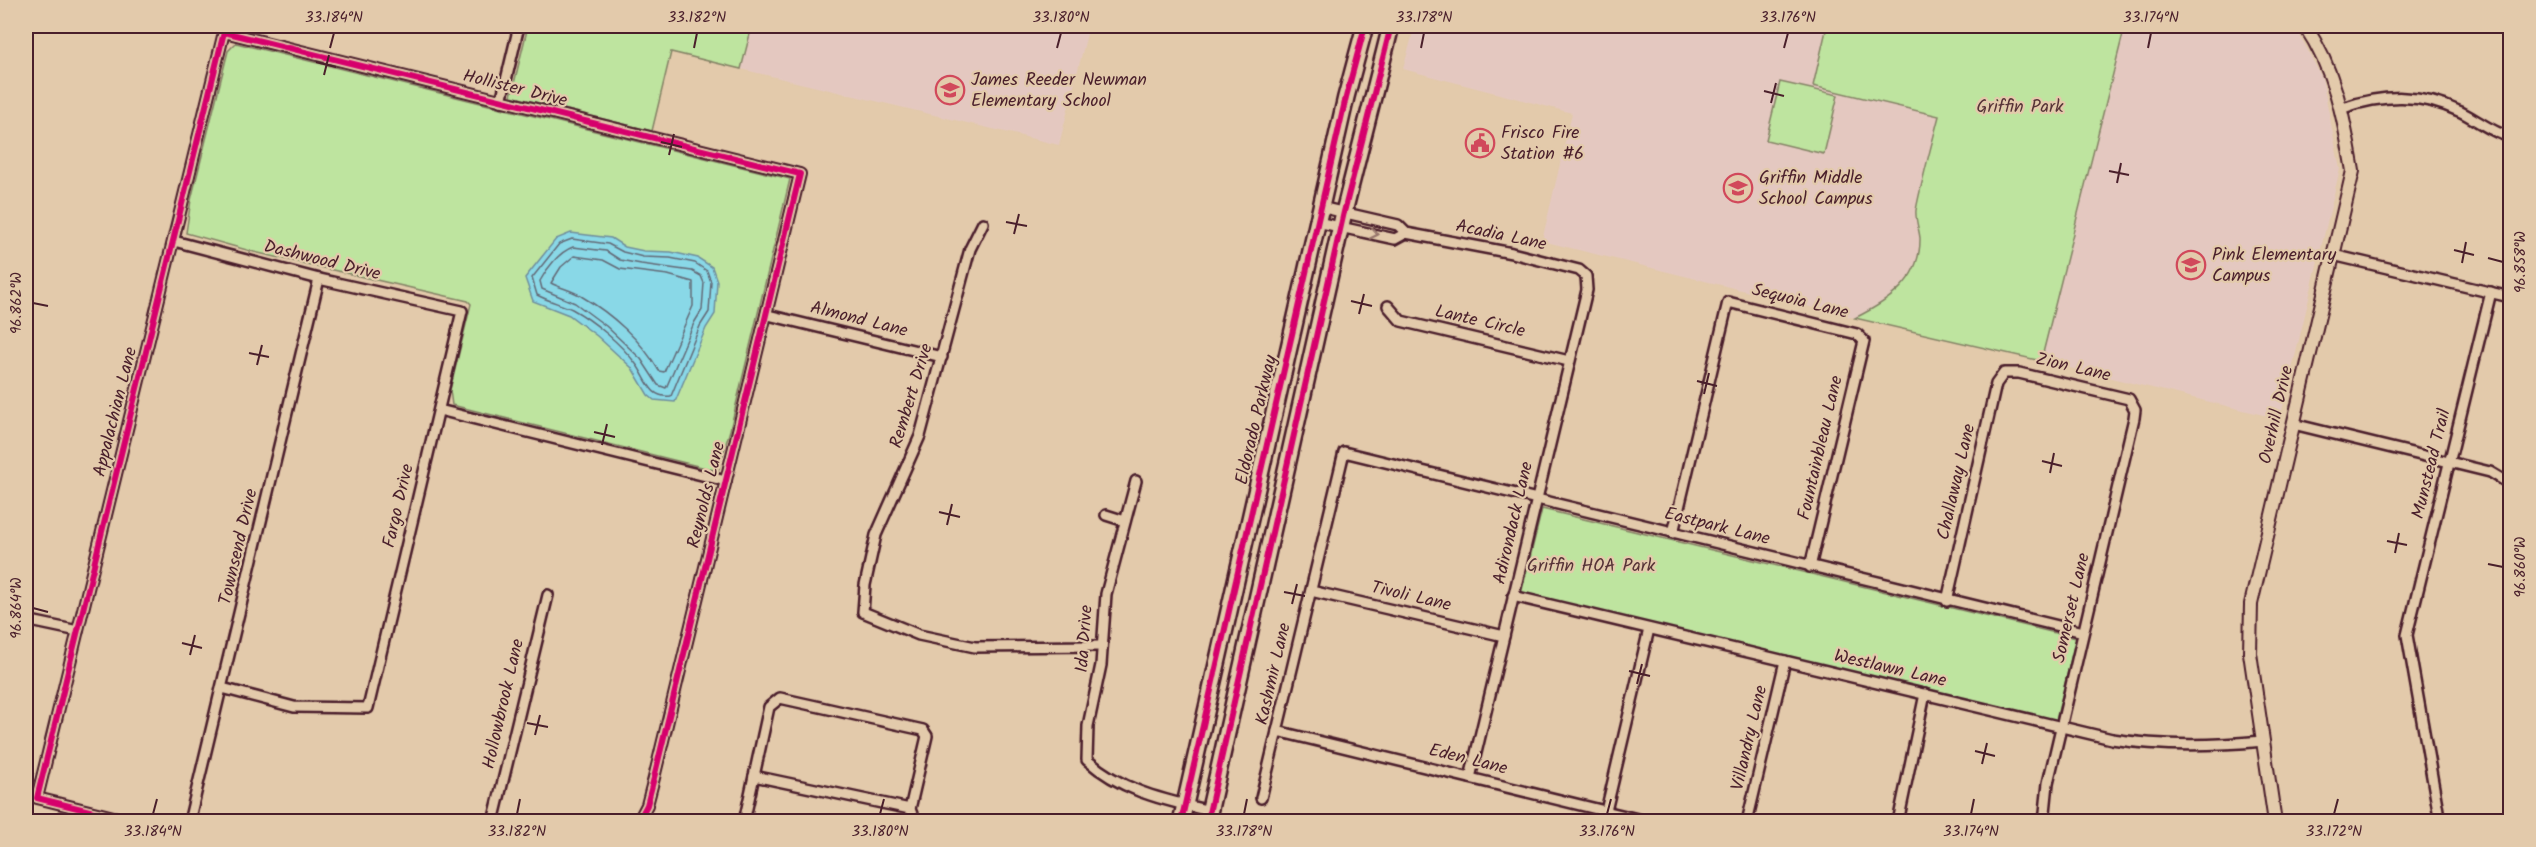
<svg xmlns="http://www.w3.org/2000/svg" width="2536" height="847" font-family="Kalam,sans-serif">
  <rect width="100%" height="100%" fill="#e3caab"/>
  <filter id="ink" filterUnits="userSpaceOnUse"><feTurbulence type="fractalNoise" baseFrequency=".0167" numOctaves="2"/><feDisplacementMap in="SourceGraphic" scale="12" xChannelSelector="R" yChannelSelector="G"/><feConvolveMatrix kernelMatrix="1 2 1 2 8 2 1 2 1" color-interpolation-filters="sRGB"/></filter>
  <g filter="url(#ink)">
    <g fill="#e4c8c0">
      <polygon points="752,26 1089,26 1059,145 741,69"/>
      <polygon points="1415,26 1827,26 1813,86 1939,116 1916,213 1920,238 1917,264 1904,286 1876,307 1855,318 1542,241 1572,113 1403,69"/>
      <polygon points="2125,26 2295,26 2322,78 2340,169 2280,419 2041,361"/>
    </g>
    <g fill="#bee49f" stroke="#848265" stroke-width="1.5">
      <polygon points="528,26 752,26 741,69 671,52 652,131 511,96"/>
      <path d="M1827,26H2125L2041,361L1855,318C1889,301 1921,280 1920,238C1919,229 1915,219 1916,210C1922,179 1931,147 1939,116L1813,86Z"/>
      <polygon points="236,43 790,179 730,430 718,471 452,405 450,390 471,304 468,301 254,252 186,233 191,200 228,51"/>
      <polygon points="1780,82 1838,95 1824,154 1766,140"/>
      <polygon points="1542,509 2076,638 2056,720 1521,594"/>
    </g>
    <polygon fill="#89d8e7" stroke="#708e9c" stroke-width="1.5" points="571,233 611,238 625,247 644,251 671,252 698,258 712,267 717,281 715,314 706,328 675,402 654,400 648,395 632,368 597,336 569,315 533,301 525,278 556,239"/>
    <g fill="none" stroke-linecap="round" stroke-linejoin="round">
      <g stroke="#636976" stroke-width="1.5">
        <path d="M572,239L608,244L623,252L643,257L670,258L695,263L707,271L711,282L709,312L700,326L671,396C649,399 647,378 636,364C621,344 594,321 572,309C561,304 548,301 537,295L532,278L559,244Z"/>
        <path d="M573,247L606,251L620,260L641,264L692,271L701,276L704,283L702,310L694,323L666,388L658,385L641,359L606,326L575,303L542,289L540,281C547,268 559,252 573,247Z"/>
        <path d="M574,256L603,260L620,269L668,275L693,282V306L664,372L659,371C642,341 612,314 581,296C572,290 560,288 551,283L561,267Z"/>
      </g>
      <g stroke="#4a1f2b" stroke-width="14">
        <g id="minor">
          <polyline points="501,101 519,26"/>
          <path d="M2343,108C2383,94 2421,93 2461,112C2477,120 2493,133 2510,137"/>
          <polyline points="1320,207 1398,225 1406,233 1512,253 1579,270 1586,276 1587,290 1470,778"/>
          <polyline points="1317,222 1395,239 1406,233"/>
          <polyline points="983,223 970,249 920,436 876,535 865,585 863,612 919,635 975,647 1102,646"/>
          <polyline points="174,241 319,279 462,311 368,708 294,707 222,688"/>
          <polyline points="2333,255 2510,297"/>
          <polyline points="1388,306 1401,321 1569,361"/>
          <polyline points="768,315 942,357"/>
          <polyline points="439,410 726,481"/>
          <polyline points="2293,424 2490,472 2510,484"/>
          <path d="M1136,481L1106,594L1101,665L1088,726L1087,760C1123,792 1165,800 1210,811"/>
          <polyline points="1106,515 1125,521"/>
          <polyline points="1673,533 1728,302 1857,334 1864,341 1810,567"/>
          <polyline points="1311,591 1504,636"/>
          <path d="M1513,596L2112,739C2163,747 2212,746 2263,741"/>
          <polyline points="1947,601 1996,384 2004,373 2019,373 2129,399 2135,410 2134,418 2048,783 2044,822"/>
          <polyline points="26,620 78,631"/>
          <polyline points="1277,731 1650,822"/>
          <polyline points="754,776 910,809"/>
          <polyline points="1261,798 1344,452 2083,632"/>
          <polyline points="1606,811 1649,629"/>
          <polyline points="134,822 37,798 224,32 800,174 654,778 647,805 638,822"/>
          <polyline points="189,822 319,279"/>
          <polyline points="493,822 548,595"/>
          <polyline points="744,822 769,707 780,698 923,730 927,736 910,809 915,822"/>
          <polyline points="1747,822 1785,661"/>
          <polyline points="1898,822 1925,694"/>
          <polyline points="2440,822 2407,635 2491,292"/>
        </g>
      </g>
      <g stroke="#4a1f2b" stroke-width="16">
        <path id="tertiary" d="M2275,822L2250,653L2251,604L2353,171C2344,119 2335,70 2305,26"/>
      </g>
      <g stroke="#4a1f2b" stroke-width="20">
        <g id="primary">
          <polyline points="1181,822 1346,97 1365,26"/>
          <polyline points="1207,822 1344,212 1391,26"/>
        </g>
      </g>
      <use href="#minor" stroke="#e3caab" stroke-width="9"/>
      <use href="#tertiary" stroke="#e3caab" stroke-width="12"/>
      <use href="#primary" stroke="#e3caab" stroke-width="15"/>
      <g stroke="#e3caab" stroke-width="10">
        <g id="cycleway">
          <polyline points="134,822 37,798 224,32 800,174 654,778 647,805 638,822"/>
          <polyline points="1181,822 1346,97 1365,26"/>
          <polyline points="1207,822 1344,212 1391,26"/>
        </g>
      </g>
      <use href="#cycleway" stroke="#d6006c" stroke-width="6"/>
    </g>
    <defs><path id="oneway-chevron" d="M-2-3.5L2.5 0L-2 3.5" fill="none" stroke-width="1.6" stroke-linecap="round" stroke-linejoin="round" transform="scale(1.5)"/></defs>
    <use stroke="#96746b" href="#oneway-chevron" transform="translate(1374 234) rotate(12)"/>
  </g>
  <path fill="none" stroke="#4a1f2b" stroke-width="2" d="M330,48L334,33M694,48L697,33M1057,48L1061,33M1421,48L1424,33M1784,48L1788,33M2148,48L2151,33M316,62L336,67M324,75L329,55M1764,91L1784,96M1771,103L1776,83M661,142L682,147M669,155L674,134M2109,171L2129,175M2117,183L2121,163M1006,222L1027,226M1014,234L1019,214M2454,250L2474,255M2488,258L2503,262M2462,263L2466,242M1351,301L1372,306M33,303L48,306M1359,314L1364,294M249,353L269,357M257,365L262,345M1697,381L1717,386M1704,394L1709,373M594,432L615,437M602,445L607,424M2042,461L2062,466M2050,473L2054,453M939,512L960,517M947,525L952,504M2387,541L2407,545M2395,553L2399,533M2488,564L2503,567M1284,592L1305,596M1292,604L1297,584M33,608L48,612M182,643L202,648M190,655L195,635M1629,671L1650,676M1637,684L1642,664M527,723L548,727M535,735L540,715M1975,751L1995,756M1982,764L1987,743M153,814L157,799M517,814L520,799M880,814L884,799M1244,814L1247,799M1607,814L1611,799M1971,814L1974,799M2334,814L2338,799"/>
  <defs>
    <g id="school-ring" transform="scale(1.5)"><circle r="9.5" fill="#e3caab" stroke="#d1495b" stroke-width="1.5"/><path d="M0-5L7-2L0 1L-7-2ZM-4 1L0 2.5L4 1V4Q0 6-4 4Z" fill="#d1495b"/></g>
    <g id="civic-ring" transform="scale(1.5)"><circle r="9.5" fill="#e3caab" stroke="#d1495b" stroke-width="1.5"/><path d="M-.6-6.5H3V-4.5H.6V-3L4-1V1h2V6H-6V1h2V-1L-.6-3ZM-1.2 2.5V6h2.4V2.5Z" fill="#d1495b"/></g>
  </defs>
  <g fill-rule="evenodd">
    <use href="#school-ring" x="950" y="90"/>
    <use href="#civic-ring" x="1480" y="143"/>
    <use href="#school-ring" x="1738" y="188"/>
    <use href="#school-ring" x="2191" y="265"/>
  </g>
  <g text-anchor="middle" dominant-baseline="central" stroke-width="4.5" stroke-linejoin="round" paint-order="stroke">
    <g font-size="18" fill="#4a1f2b" stroke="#e3caab" text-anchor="start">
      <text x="971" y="80">James Reeder Newman<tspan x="971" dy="21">Elementary School</tspan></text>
      <text x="1501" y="133">Frisco Fire<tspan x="1501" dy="21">Station #6</tspan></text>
      <text x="1759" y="178">Griffin Middle<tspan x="1759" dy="21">School Campus</tspan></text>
      <text x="2212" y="255">Pink Elementary<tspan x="2212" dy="21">Campus</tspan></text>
    </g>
    <g font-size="18" fill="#4a1f2b" stroke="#e3caab">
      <text transform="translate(515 89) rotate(14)">Hollister Drive</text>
      <text transform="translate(1501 236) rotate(12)">Acadia Lane</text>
      <text transform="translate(322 261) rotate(14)">Dashwood Drive</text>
      <text transform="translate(1800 302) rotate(14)">Sequoia Lane</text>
      <text transform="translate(859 320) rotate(14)">Almond Lane</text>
      <text transform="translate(1480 322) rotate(13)">Lante Circle</text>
      <text transform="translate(2073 368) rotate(13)">Zion Lane</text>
      <text transform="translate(912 396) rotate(-73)">Rembert Drive</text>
      <text transform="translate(116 412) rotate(-76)">Appalachian Lane</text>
      <text transform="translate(2277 415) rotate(-77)">Overhill Drive</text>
      <text transform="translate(1257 420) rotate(-77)">Eldorado Parkway</text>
      <text transform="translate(1821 448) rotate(-77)">Fountainbleau Lane</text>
      <text transform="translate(2432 464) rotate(-76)">Munstead Trail</text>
      <text transform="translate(1957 482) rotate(-77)">Challaway Lane</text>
      <text transform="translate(707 495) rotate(-76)">Reynolds Lane</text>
      <text transform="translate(399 506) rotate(-77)">Fargo Drive</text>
      <text transform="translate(1514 523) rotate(-77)">Adirondack Lane</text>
      <text transform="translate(1717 527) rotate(14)">Eastpark Lane</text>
      <text transform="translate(239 547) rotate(-77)">Townsend Drive</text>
      <text transform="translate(1411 597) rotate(13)">Tivoli Lane</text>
      <text transform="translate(2072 608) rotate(-77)">Somerset Lane</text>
      <text transform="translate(1085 639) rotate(-86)">Ida Drive</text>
      <text transform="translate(1890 669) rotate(13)">Westlawn Lane</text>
      <text transform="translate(1274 674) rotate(-77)">Kashmir Lane</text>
      <text transform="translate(504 704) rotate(-77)">Hollowbrook Lane</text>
      <text transform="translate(1750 738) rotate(-77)">Villandry Lane</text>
      <text transform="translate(1468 760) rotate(14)">Eden Lane</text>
    </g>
    <g font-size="18" fill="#563337" stroke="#e3caab">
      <text x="2020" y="107">Griffin Park</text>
      <text x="1591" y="566">Griffin HOA Park</text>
    </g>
  </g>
  <rect width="2536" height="847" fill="none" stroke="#e3caab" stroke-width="66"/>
  <rect x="33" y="33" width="2470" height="781" fill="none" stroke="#4a1f2b" stroke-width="2"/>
  <g font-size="15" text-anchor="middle" fill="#4a1f2b">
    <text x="334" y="22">33.184°N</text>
    <text x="697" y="22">33.182°N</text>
    <text x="1061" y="22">33.180°N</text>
    <text x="1424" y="22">33.178°N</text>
    <text x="1788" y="22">33.176°N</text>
    <text x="2151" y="22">33.174°N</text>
    <text transform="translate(2520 262) rotate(-90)" y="5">96.858°W</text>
    <text transform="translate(16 303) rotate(-90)" y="5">96.862°W</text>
    <text transform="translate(2520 567) rotate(-90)" y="5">96.860°W</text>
    <text transform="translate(16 608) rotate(-90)" y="5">96.864°W</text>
    <text x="153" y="836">33.184°N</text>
    <text x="517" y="836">33.182°N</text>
    <text x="880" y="836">33.180°N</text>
    <text x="1244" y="836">33.178°N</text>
    <text x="1607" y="836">33.176°N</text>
    <text x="1971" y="836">33.174°N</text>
    <text x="2334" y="836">33.172°N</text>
  </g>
</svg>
